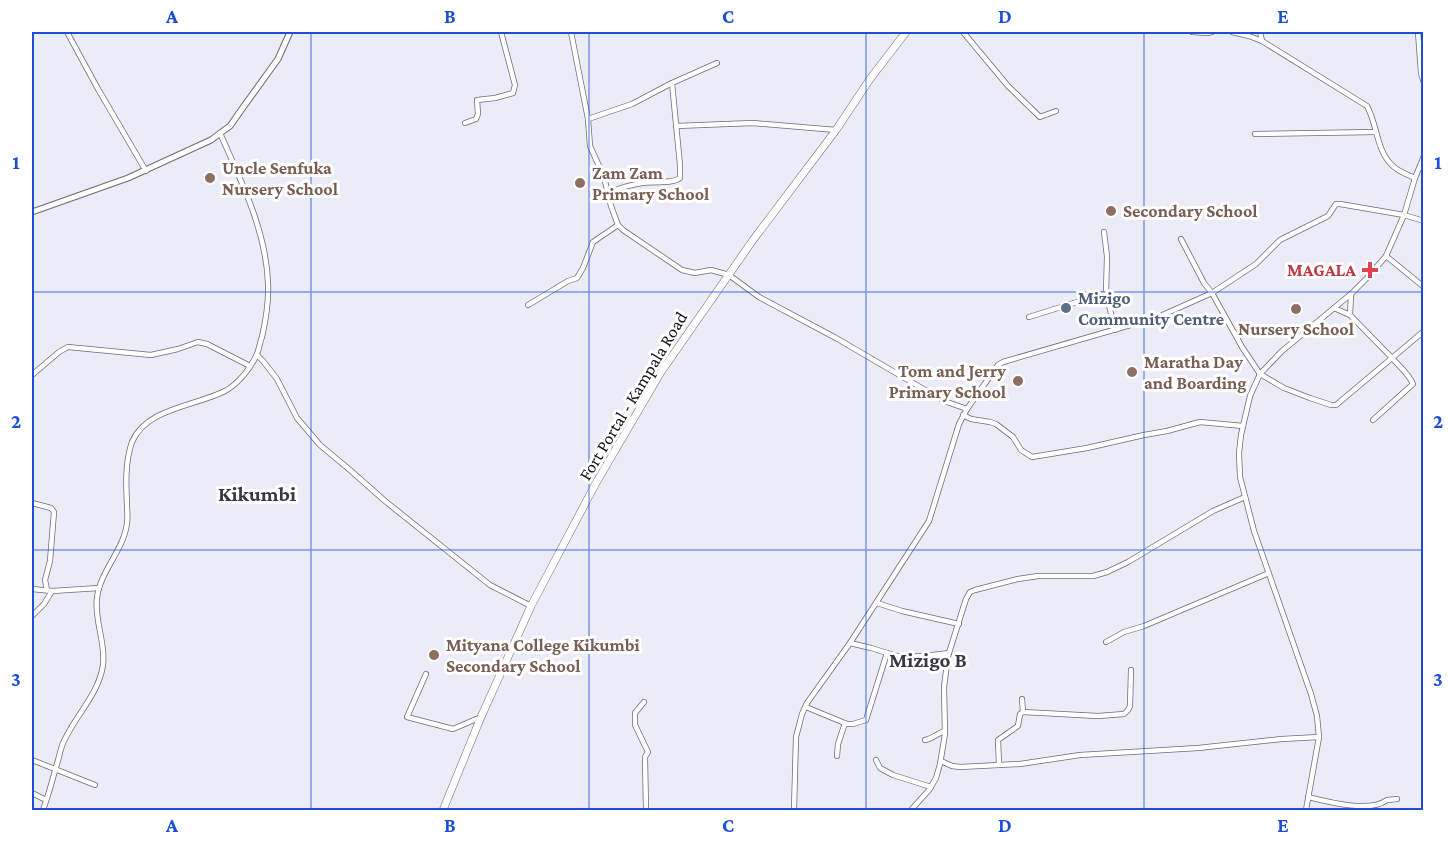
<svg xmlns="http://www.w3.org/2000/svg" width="1455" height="842" font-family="'Crimson Pro',serif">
  <rect width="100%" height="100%" fill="#ececf8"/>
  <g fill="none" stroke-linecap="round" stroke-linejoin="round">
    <g stroke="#6b6b76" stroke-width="6">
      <g id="minor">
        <polyline points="67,32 98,89 146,171"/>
        <polyline points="571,32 588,119 590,146 604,177 611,206 618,225 623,230 682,270 695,273 711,270 729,275 759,297 836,338 925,390 947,402 967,409 998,365 1003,362 1158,317 1212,293 1242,347 1260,374 1284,388 1310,398 1331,405 1336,405 1392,358 1350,315 1334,308"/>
        <polyline points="963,32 1008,86 1040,117 1056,111"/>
        <polyline points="1192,32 1207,33 1212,32"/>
        <path d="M1232,32L1249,36L1262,41L1367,106C1378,126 1376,152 1394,167C1400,172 1408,175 1415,178"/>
        <polyline points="1260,32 1262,41"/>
        <polyline points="1418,32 1421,73 1424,83"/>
        <polyline points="588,119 632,104 672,83 717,63"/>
        <polyline points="465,123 476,119 478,114 477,100 495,98 513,93 515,85 501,32"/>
        <polyline points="676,126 753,123 836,130"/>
        <polyline points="1255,134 1376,132"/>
        <path d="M609,193C619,188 630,185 642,183C653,181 673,184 680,178V165L672,83"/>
        <polyline points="1104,232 1107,256 1106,293 1115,330"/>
        <polyline points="1181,239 1204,283 1212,293 1256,264 1280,240 1328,216 1336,204 1340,204 1404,215 1424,221"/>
        <polyline points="1386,256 1424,287"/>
        <polyline points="528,305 568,281 577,278 583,268 593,242 618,225"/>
        <polyline points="1350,315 1351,294"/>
        <polyline points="1029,317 1106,293"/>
        <polyline points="257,355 263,361 277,379 297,418 320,445 350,470 385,501 490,585 531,606"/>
        <polyline points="32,375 59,352 68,347 151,355 178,349 198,342 207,344 250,366"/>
        <polyline points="963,415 971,419 990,422 996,424 1013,437 1021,450 1032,457 1087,448 1144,435 1167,431 1200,422 1243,426"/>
        <path d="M1373,420L1413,384C1409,374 1399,366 1392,358L1424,331"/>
        <polyline points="32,503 51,508 54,512 50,561 45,580 47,590"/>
        <polyline points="32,589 52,591 99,588"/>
        <polyline points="877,603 902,611 959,624"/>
        <polyline points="32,616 44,604 52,591"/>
        <polyline points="1106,642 1124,632 1144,626 1269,573"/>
        <polyline points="850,643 871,648 897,656 924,656 949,653"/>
        <polyline points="426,674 407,717 453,729 481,717"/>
        <polyline points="1022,699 1023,712 1098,716 1124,714 1128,710 1130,706 1131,670"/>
        <polyline points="644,702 635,713 635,725 648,752 645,757 646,810"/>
        <polyline points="806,707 847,724 853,724 866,720 887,653"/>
        <path d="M925,740C932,739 938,733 945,731"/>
        <polyline points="837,756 838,744 845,723"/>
        <polyline points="32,760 95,785"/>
        <polyline points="876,760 880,768 893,775 931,787"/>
        <polyline points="941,761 952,766 960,767 1020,764 1080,755 1198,748 1282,739 1319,737"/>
        <polyline points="999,765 998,740 1018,726 1020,714 1023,712"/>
        <polyline points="32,793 46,800"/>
        <path d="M1308,797C1328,802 1370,813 1387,800L1397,799"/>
        <path d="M43,810C48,796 52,782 56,767C59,759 60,749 64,741C75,716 99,694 103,665C106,643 94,620 97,598C100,571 124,550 127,523C128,517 127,510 127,505C126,484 125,462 132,442C146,408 196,406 225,391C238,384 251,368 257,354C259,349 260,342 262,337C266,319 269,301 268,283C266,230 241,181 220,133"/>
        <polyline points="794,810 796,737 802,714 807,703 850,643 929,521 959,424 967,409"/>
        <polyline points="911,810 929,790 936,778 940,764 945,734 944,687 948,656 966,599 970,592 975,590 1018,579 1038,576 1093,576 1107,572 1128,562 1213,511 1245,497"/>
        <polyline points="1306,810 1319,737 1317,716 1311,694 1254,531 1240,477 1239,453 1241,435 1250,396 1260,374 1282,351 1351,294 1367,278 1386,256 1404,215 1415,178 1424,156"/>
      </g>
    </g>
    <g stroke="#6b6b76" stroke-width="7">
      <polyline id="tertiary" points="32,212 128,178 211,140 230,126 244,106 278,59 290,32"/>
    </g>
    <g stroke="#6b6b76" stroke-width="8">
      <polyline id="primary" points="443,810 481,717 531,606 596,483 661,372 753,240 836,130 870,79 906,32"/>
    </g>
    <use href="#minor" stroke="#fff" stroke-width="4.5"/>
    <use href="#tertiary" stroke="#fff" stroke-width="5"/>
    <use href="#primary" stroke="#fff" stroke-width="7"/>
  </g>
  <path fill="none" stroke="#1d4ed8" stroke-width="1.5" stroke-opacity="0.55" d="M311,32V810M589,32V810M866,32V810M1144,32V810M32,292H1424M32,550H1424"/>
  <g fill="#8d6e63" stroke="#fff" stroke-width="2">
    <circle cx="210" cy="178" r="6"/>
    <circle cx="580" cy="183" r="6"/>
    <circle cx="1111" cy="211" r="6"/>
    <circle cx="1296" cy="309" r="6"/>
    <circle cx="1132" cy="372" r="6"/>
    <circle cx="1018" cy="381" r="6"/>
    <circle cx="434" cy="655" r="6"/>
  </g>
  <path fill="#e0444e" stroke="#fff" stroke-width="2" d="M1367 261h6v6h6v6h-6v6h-6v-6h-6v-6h6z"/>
  <circle fill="#5c6f8a" stroke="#fff" stroke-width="2" cx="1066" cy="308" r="6"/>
  <g text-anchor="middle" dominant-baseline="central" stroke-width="6" stroke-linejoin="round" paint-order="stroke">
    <g font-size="18" font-weight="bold" fill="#785e54" stroke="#fff" text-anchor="start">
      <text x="222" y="168">Uncle Senfuka<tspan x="222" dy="21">Nursery School</tspan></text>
      <text x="592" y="173">Zam Zam<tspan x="592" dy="21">Primary School</tspan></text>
      <text x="1123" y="211">Secondary School</text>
      <text x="1296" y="329" text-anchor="middle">Nursery School</text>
      <text x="1144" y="362">Maratha Day<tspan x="1144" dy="21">and Boarding</tspan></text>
      <text x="1006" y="371" text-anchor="end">Tom and Jerry<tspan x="1006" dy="21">Primary School</tspan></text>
      <text x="446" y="645">Mityana College Kikumbi<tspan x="446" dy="21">Secondary School</tspan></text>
    </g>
    <g font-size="18" font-weight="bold" fill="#be3a42" stroke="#fff" text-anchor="end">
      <text x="1356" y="270">MAGALA</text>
    </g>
    <g font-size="18" font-weight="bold" fill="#4e5e75" stroke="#fff" text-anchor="start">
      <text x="1078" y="298">Mizigo<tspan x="1078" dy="21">Community Centre</tspan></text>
    </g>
    <g font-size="18" fill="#131317" stroke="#fff">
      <text transform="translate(633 396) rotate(-59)">Fort Portal - Kampala Road</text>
    </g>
    <g font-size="21" font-weight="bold" fill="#383842" stroke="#fff">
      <text x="257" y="494">Kikumbi</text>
      <text x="928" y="660">Mizigo B</text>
    </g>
  </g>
  <rect width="1455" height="842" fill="none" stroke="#ffffff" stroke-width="66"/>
  <rect x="33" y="33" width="1389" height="776" fill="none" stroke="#1d4ed8" stroke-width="2"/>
  <g font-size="20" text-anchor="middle" font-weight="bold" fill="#1d4ed8">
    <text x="172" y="23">A</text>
    <text x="450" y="23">B</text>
    <text x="728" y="23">C</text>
    <text x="1005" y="23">D</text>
    <text x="1283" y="23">E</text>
    <text x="16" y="169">1</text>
    <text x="1438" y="169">1</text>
    <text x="16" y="428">2</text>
    <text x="1438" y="428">2</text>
    <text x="16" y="686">3</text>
    <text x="1438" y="686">3</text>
    <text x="172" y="832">A</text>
    <text x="450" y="832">B</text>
    <text x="728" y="832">C</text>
    <text x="1005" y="832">D</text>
    <text x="1283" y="832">E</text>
  </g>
</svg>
